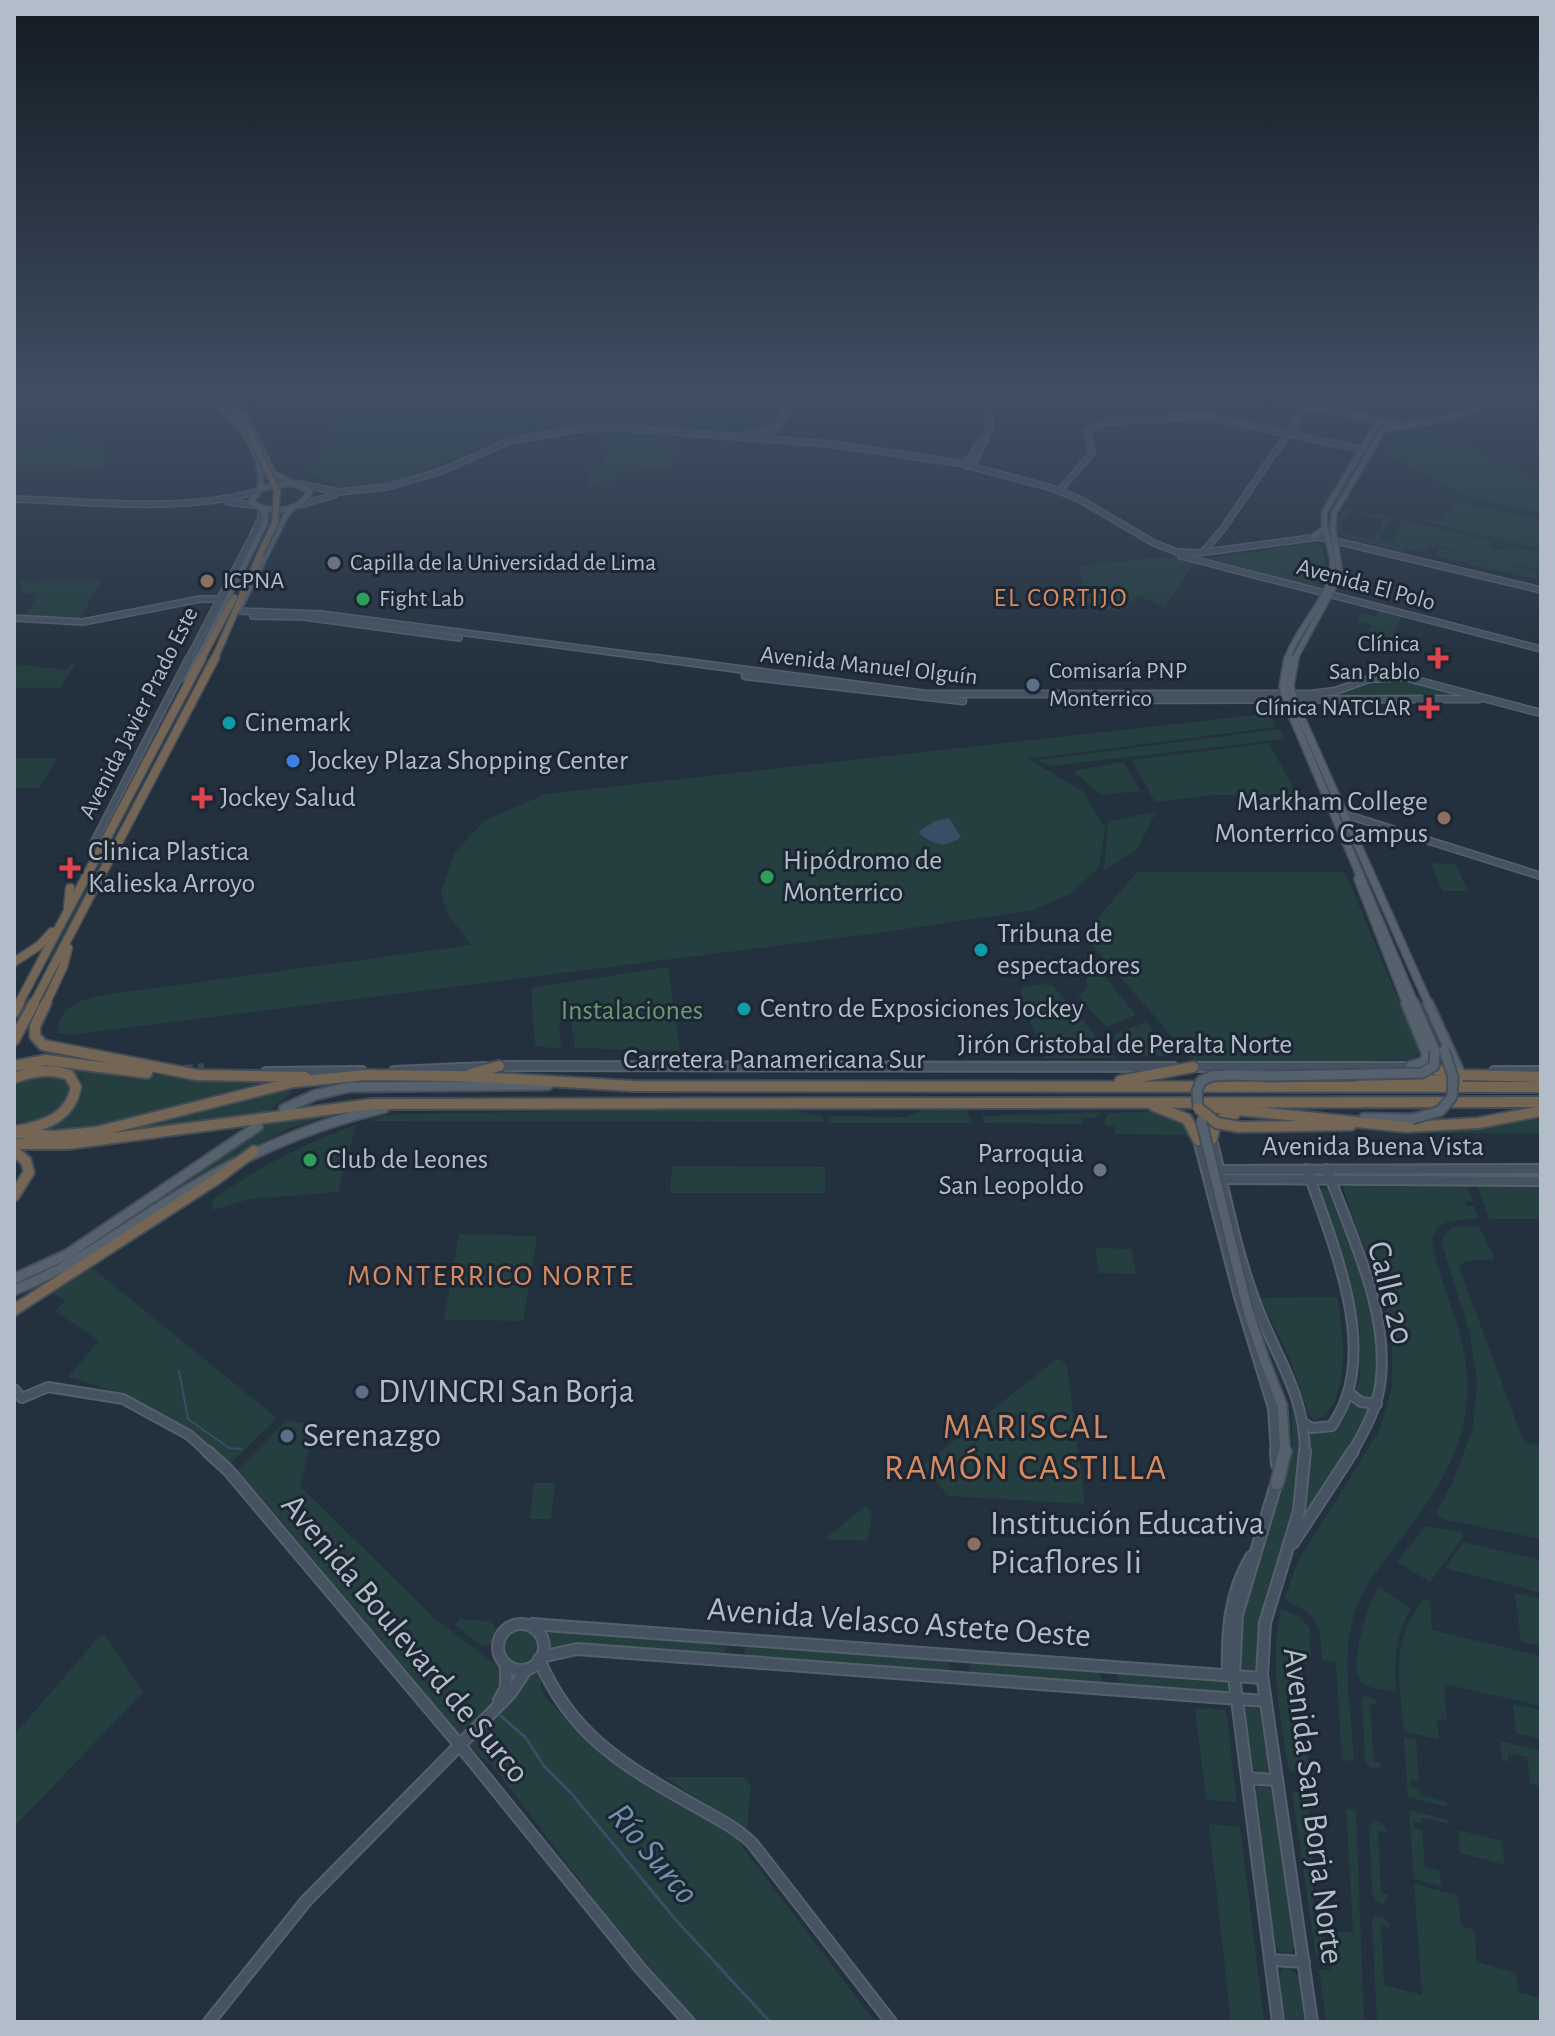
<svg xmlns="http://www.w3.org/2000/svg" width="1555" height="2036" font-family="'Alegreya Sans',sans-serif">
  <rect width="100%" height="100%" fill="#23313e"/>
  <g fill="#253e3f">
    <path d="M310,395H771L781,405L776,421C729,446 622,419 563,426C543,428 522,432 503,439C451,457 404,489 346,488C333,488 314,474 301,469L305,462L316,458L327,443L323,431L328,427V413Z"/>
    <path d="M1269,395H1454L1473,405C1407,437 1337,410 1269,395Z"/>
    <polygon points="71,429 109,452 113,461 94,470 14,472 15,450"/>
    <polygon points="1428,430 1541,479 1541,513 1463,495 1384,455 1391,434"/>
    <polygon points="611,431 678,437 673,447 680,448 670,468 615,473 613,487 588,486 586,468 601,468"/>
    <polygon points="1454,502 1541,520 1541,549 1425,522 1427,519 1441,522 1445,512 1462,513 1450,509"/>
    <polygon points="1344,508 1351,510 1340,523 1343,525 1340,532 1369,539 1374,537 1376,534 1373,532 1379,533 1383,520 1356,513 1357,511 1391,517 1380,539 1392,543 1403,520 1491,541 1489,547 1504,551 1507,546 1541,552 1541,561 1532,561 1541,564 1539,570 1502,563 1536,572 1537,580 1436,556 1438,548 1485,558 1436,546 1431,551 1433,540 1428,550 1422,549 1420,552 1404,548 1402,552 1345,538 1338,532 1338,520"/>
    <polygon points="1313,543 1322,546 1326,570 1318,588 1209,558"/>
    <polygon points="1174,556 1195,562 1165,607 1139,596 1117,612 1077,601 1085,586 1077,566"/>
    <polygon points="102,579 79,620 25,617 39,593 20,593 24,586 19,584 21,581"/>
    <polygon points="1379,610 1402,616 1391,641 1367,635 1372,625 1357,621 1361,613 1376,616"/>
    <polygon points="228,615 52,959 48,959 203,653"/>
    <polygon points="14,664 67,670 70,665 75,664 61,688 14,688"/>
    <polygon points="1402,678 1471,697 1308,698 1372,681"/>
    <path d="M1265,714L1273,720L1275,727L1028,759L1083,791L1105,828L1100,863L1095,871L1070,894L1033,910L879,933L69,1035L57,1033C59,1009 75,1002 96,996L471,945L447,913L441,892L455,852L485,820L546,794Z"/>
    <polygon points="1280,729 1285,739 1050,766 1036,760"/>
    <polygon points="1269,743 1297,795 1215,795 1155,802 1132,760"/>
    <polygon points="18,758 57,758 39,788 14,788 14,764"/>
    <polygon points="1123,762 1140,791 1101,795 1073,771"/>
    <polygon points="1156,812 1137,850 1104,870 1108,821"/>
    <polygon points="1430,863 1455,864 1468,891 1443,891"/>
    <polygon points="1137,872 1345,872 1420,1051 1412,1060 1375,1060 1375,1064 1341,1061 1195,1062 1083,935"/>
    <polygon points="1086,954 1136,1015 1106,1027 1078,996 1087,987"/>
    <polygon points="668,967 680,1051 575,1048 571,1020 559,1022 561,1049 535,1046 531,988"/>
    <polygon points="1039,984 1052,985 1115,1058 1046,1058 1020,999 1022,988"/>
    <polygon points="1146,1022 1171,1053 1169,1056 1126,1055 1115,1040 1115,1034"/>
    <path d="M66,1067L134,1079L161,1074L183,1079H289C209,1100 123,1133 40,1130C56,1124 94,1100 81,1079C79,1074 71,1070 66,1067Z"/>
    <path d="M55,1075L65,1080L70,1090C60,1116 40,1122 14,1122V1083L37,1076Z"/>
    <polygon points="290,1088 290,1094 266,1113 101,1135"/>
    <polygon points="781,1108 823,1116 823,1122 370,1121 381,1116 402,1114"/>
    <polygon points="924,1110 966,1110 972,1123 828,1123 828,1116 904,1117"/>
    <polygon points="1155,1111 1178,1115 1194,1135 1116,1134 1114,1126 1106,1126 1105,1119 1109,1113"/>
    <polygon points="1103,1112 1096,1118 1082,1118 1083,1124 983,1123 983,1116"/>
    <polygon points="338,1113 288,1129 199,1175 196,1173 272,1122"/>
    <polygon points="1541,1113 1541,1134 1434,1133 1433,1130"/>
    <path d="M356,1125L338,1192L249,1199L213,1210L212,1200C258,1167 303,1144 356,1125Z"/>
    <polygon points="672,1166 825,1167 825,1193 670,1193"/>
    <path d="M1346,1185L1467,1186L1473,1201H1465L1466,1206H1474L1478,1216L1476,1219C1457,1220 1439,1218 1432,1239C1441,1294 1472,1341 1467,1399C1463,1456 1431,1500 1397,1544C1381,1565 1364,1585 1355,1611C1340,1657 1352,1714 1354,1762L1342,1759L1336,1663L1322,1660C1320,1623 1319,1615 1284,1600L1298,1561L1379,1431L1392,1386V1342L1385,1307L1343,1189Z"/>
    <polygon points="1477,1186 1541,1186 1541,1219 1489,1219"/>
    <path d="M1327,1188C1349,1247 1394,1338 1372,1402C1359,1441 1333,1474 1310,1508L1304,1506L1311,1430L1321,1432L1336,1429L1346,1416L1360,1376V1330L1316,1189Z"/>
    <polygon points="1479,1226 1495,1259 1465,1261 1459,1267 1521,1435 1529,1444 1541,1446 1541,1539 1442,1519 1436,1513 1452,1484 1473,1428 1477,1382 1470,1334 1441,1241 1452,1227"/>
    <polygon points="459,1234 537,1236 523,1321 444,1320"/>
    <polygon points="1095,1248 1131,1249 1136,1274 1099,1273"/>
    <path d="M92,1268L277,1418L230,1464C185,1419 128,1394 68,1377L99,1341L55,1311L65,1301L53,1293Z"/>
    <path d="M1337,1297C1344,1327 1352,1407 1315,1420L1309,1415L1290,1359L1260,1298Z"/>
    <polygon points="1261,1333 1295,1394 1303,1448 1293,1508 1264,1600 1257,1668 1252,1672 1243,1670 1238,1662 1246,1596 1293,1453 1291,1402"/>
    <polygon points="1061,1359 1067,1367 1085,1504 949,1496 921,1467 1055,1360"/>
    <polygon points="287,1420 315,1426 300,1486 434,1618 499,1667 503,1681 499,1697 460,1735 457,1736 278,1517 235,1472"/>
    <polygon points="534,1483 555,1483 551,1519 530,1519"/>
    <polygon points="865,1506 872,1513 868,1541 825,1539"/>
    <polygon points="1426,1526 1461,1532 1462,1538 1430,1582 1397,1562"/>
    <polygon points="1463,1542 1541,1560 1541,1593 1445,1568"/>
    <path d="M1379,1587L1411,1608C1395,1636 1394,1660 1396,1692C1387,1690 1372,1689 1365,1685C1345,1673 1368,1602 1379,1587Z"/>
    <polygon points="1515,1593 1541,1599 1541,1646 1521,1642"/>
    <path d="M1423,1599L1430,1601L1432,1630L1541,1656V1706L1444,1684L1447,1720L1437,1719L1439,1740L1404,1731C1399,1679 1390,1644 1423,1599Z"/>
    <path d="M1281,1608L1301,1618L1309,1627L1311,1657L1301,1656L1308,1762L1319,1764L1320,1776L1289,1771C1280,1716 1269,1663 1281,1608Z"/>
    <polygon points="459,1619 489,1621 495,1626 496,1636 493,1644 482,1646 455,1625"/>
    <polygon points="546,1629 724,1642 727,1647 723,1657 573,1645 549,1652 550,1644"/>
    <circle cx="520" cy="1646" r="17"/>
    <polygon points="105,1635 143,1692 14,1827 14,1735 99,1637"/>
    <polygon points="749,1645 947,1659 951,1668 947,1672 749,1658 744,1655 745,1648"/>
    <polygon points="972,1660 1098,1670 1103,1681 1099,1684 973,1674 968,1670"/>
    <polygon points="541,1669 541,1687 546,1698 604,1757 735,1837 875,2022 695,2020 615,1927 493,1766 467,1745 520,1682"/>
    <polygon points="1123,1671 1227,1680 1230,1692 1124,1687 1119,1682 1118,1676"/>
    <polygon points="1365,1696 1374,1698 1378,1704 1370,1705 1374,1761 1382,1763 1377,1770 1369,1766 1365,1759 1362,1701"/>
    <polygon points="1513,1704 1541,1710 1541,1739 1516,1733"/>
    <polygon points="1247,1706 1255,1706 1260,1712 1269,1770 1263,1774 1251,1768 1244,1711"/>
    <polygon points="1195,1708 1226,1710 1237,1802 1206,1800"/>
    <polygon points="1404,1737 1416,1740 1419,1782 1411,1780 1411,1787 1419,1789 1420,1795 1447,1802 1447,1807 1408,1797"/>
    <polygon points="1500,1741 1541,1751 1541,1799 1539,1786 1530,1784 1527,1757 1508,1753 1509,1762 1502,1760"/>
    <polygon points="665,1777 744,1777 751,1786 747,1828 744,1830"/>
    <polygon points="1259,1784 1267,1785 1273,1792 1295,1946 1291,1953 1281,1952 1275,1945 1255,1792"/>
    <polygon points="1292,1791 1321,1796 1322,1807 1309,1806 1315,1925 1320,1927 1321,1937 1327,1938 1328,1949 1322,1958 1316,1957"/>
    <polygon points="1346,1809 1356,1811 1364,2022 1326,2022 1319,1970 1329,1970 1337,1962 1338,1931 1353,1933"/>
    <polygon points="1409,1810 1448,1820 1449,1824 1422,1818 1422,1823 1413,1822 1414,1828 1422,1830 1425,1867 1440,1871 1441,1886 1414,1879"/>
    <polygon points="1374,1821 1383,1824 1387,1832 1378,1831 1381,1893 1388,1895 1388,1898 1383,1904 1376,1901 1372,1892 1369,1827"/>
    <polygon points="1209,1824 1240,1827 1264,2022 1231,2022"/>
    <polygon points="1458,1830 1502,1841 1505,1865 1460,1853"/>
    <polygon points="1414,1884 1458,1895 1461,1926 1474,1930 1477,1962 1516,1973 1518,1992 1541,1998 1541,2022 1377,2022 1372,1921 1375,1916 1382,1917 1389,1922 1390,1928 1381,1926 1384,1985 1422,1995"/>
    <path d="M1283,1968C1308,1971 1304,2001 1305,2022H1283L1280,1974Z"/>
  </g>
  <path fill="#374e65" d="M949,818L961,837C945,849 932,845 918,832L935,821Z"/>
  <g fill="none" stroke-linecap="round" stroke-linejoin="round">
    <polyline stroke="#374e65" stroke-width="2" points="179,1371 188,1419 229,1448 241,1449"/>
    <polyline stroke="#374e65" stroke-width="3" points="501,1716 526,1738 544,1766 572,1794 675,1919 770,2022"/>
    <polyline stroke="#394653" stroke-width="10" stroke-dasharray="10 5" stroke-linecap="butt" points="183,1070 204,1068"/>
    <g stroke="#55606c" stroke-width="8">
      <g id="secondary-far3">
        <polyline points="747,435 778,426"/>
        <polyline points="767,440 787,412 782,401 773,395"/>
        <polyline points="967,466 974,463 989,430 990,395"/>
        <polyline points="969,466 968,461 981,440"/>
        <polyline points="299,484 339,492 387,487 439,472 510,441 579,429 622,428 831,444 958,463 1052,488 1079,499 1154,543 1177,552 1198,553 1319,537 1541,590"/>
        <polyline points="1060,490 1092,453 1087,431 1106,422 1203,416 1366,450"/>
        <path d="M14,499C92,501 179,513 255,492"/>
        <polyline points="228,502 253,505"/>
        <polyline points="299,505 335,495"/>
        <polyline points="1204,551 1222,530 1307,405 1379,421"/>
        <polyline points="1181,556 1541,649"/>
        <polyline points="238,611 321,614 671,660"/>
        <polyline points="253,616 304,617 459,638"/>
        <polyline points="14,618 83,622 200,599 220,599"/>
        <polyline points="188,660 252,537 261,518 261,509"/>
      </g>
    </g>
    <g stroke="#55606c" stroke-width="9">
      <g id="secondary-far2">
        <polyline points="656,658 926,694 1311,694 1335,691 1369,679 1404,677 1541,713"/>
        <polyline points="745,676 963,701"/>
        <polyline points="1068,700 1479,699"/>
        <polyline points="1344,814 1541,876"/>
        <polyline points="91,848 189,658"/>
      </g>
    </g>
    <g stroke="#55606c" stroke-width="12">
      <g id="secondary-far1">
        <polyline points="498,1066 1174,1067"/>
        <polyline points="1190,1067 1414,1067"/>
        <polyline points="394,1071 486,1067"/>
        <polyline points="1494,1071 1541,1071"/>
        <polyline points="266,1072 362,1071"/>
        <path d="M1212,1139C1225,1191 1235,1245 1253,1295C1272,1352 1305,1390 1305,1453"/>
        <polyline points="1198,1140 1239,1297 1273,1408 1276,1453"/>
        <path d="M1327,1169C1350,1234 1388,1307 1381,1378C1379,1405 1365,1430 1352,1453"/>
        <polyline points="1215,1170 1541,1169"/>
        <polyline points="1218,1179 1541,1181"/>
        <polyline points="14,1389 22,1398 48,1387 123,1399 189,1435 209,1453"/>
        <polyline points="1348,1392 1361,1402 1377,1404"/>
        <path d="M1305,1424L1312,1428L1332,1426C1337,1417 1343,1408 1346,1398C1371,1329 1329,1235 1307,1169"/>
      </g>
    </g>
    <g stroke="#55606c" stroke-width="14">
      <g id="secondary">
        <polyline points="207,1451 228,1470 458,1743 640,1968 689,2022"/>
        <polyline points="1276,1451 1277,1465"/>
        <polyline points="1305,1451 1299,1511 1265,1623 1262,1675 1312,2022"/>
        <polyline points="1277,1481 1237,1615 1234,1676 1278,2022"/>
        <polyline points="1293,1543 1353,1451"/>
        <circle cx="521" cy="1647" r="23"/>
        <polyline points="532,1624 1262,1678"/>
        <polyline points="541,1657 577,1649 1265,1701"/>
        <path d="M539,1659C570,1734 623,1765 690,1803C712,1816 734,1826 752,1843L891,2022"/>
        <path d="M1228,1675C1227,1633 1229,1594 1251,1557"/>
        <polyline points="499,1700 506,1688 506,1667"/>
        <polyline points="1247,1778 1277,1780"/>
        <polyline points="1272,1960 1304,1962"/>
        <polyline points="209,2022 306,1901 510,1694 526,1670"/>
      </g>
    </g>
    <g stroke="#434e5a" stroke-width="8">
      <g id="primary-far3">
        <path d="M201,395C232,411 266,451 260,489"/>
        <polyline points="217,395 246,417 273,473 288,481"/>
        <path d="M293,483L310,491C299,513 270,515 251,502L261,488Z"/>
        <polyline points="1314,536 1324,529"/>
        <polyline points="239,609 286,515 293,507"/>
        <polyline points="197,660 265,523 266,515 262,509"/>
        <path d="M1287,660C1297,629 1324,606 1332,574C1337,553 1321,533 1325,511L1379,421L1399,423"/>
        <path d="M1294,660L1340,575L1333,529L1334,513L1383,430C1421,420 1462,425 1492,395"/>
      </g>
    </g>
    <g stroke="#434e5a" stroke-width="10">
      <g id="primary-far2">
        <polyline points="1288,658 1283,686 1287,703 1415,1005"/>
        <polyline points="1295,658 1290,686 1295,704 1429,1005"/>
        <polyline points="187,680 198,658"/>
        <polyline points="1267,700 1288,709"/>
        <polyline points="1358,879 1407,1005"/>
      </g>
    </g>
    <g stroke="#434e5a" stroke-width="13">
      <g id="primary-far1">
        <polyline points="1406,1003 1427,1054 1424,1062 1411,1066"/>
        <polyline points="1414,1003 1435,1051"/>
        <polyline points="1428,1003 1459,1071"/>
        <polyline points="1229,1075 1265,1076"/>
        <polyline points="284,1109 315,1095 349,1087 548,1085"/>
        <polyline points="1364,1118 1412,1119"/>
        <polyline points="14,1279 68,1254 258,1126"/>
        <path d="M14,1290C69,1269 117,1233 167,1202C235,1159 305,1126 384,1108"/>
        <polyline points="1264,1359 1282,1405 1285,1453"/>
      </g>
    </g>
    <g stroke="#434e5a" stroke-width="16">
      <polyline id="primary" points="1277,1483 1285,1451"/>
    </g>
    <g stroke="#424d59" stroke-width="9">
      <g id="highway-far2">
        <polyline points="201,660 234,598"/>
        <polyline points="214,660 260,555"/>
      </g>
    </g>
    <g stroke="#424d59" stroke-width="11">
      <g id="highway-far1">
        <polyline points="68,907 70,888"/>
        <polyline points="14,962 40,945 52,932"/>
        <polyline points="18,1005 202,658"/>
        <polyline points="33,1005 215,658"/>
        <polyline points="45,1005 63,967 68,948"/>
      </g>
    </g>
    <g stroke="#424d59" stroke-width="14">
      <g id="highway">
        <polyline points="46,1003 35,1026 35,1036 43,1045 197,1075 305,1077"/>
        <polyline points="14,1012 19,1003"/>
        <polyline points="14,1040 34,1003"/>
        <polyline points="14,1066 46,1060 147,1073"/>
        <polyline points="1437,1070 1463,1075 1541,1077"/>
        <polyline points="471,1074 499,1066"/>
        <path d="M14,1078C33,1071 50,1068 69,1075L76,1087C70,1118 44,1126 16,1131"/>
        <polyline points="1360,1078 1458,1081"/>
        <polyline points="1120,1081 1193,1067"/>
        <polyline points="1154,1106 1187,1119 1198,1140"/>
        <polyline points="1207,1107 1406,1127 1478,1123 1541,1111"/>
        <polyline points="1239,1127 1351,1125"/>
        <polyline points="14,1133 55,1136 96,1132 294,1082 366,1075 459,1076 633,1086 1541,1087"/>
        <polyline points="1212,1139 1216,1121 1235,1114"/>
        <polyline points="14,1144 68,1144 372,1104 1541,1102"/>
        <polyline points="14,1151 26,1161 29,1172 14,1196"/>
        <polyline points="14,1310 218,1178 254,1151"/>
      </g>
    </g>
    <use href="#secondary-far3" stroke="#455261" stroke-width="5"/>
    <use href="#secondary-far2" stroke="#455261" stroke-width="6"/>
    <use href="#secondary-far1" stroke="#455261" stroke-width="8"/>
    <use href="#secondary" stroke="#455261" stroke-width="10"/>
    <use href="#primary-far3" stroke="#55626e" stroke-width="5"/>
    <use href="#primary-far2" stroke="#55626e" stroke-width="7"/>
    <use href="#primary-far1" stroke="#55626e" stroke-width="9"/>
    <use href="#primary" stroke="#55626e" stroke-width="12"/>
    <use href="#highway-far2" stroke="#746554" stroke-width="6"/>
    <use href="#highway-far1" stroke="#746554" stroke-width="8"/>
    <use href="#highway" stroke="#746554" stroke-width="10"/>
    <g stroke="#434e5a" stroke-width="13" stroke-linecap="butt">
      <g id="primary-bridge">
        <polyline points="1265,1076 1422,1073 1434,1066 1435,1051"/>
        <polyline points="1198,1108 1197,1091 1201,1081 1212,1076 1229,1075"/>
        <polyline points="1412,1119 1440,1111 1452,1097 1453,1077 1444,1050"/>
        <polyline points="1201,1120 1248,1311 1264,1359"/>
      </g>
    </g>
    <g stroke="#424d59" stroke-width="9" stroke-linecap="butt">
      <polyline id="highway-bridge-far1" points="213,396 232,408 245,423 277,491 275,523 260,555"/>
    </g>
    <g stroke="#424d59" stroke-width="14" stroke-linecap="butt">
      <polyline id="highway-bridge" points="1198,1108 1217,1123 1239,1127"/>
    </g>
    <use href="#primary-bridge" stroke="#55626e" stroke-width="9"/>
    <use href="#highway-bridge-far1" stroke="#746554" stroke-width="6"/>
    <use href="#highway-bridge" stroke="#746554" stroke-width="10"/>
  </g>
  <linearGradient id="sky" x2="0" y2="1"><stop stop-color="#131b22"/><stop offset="0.58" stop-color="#3f4e63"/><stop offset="1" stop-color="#3f4e63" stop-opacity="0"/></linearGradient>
  <rect width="1555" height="680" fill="url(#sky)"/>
  <g fill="#6b7280" stroke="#1c2733" stroke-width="3">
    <circle cx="334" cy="563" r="8"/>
    <circle cx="1100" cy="1170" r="8"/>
  </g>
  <g fill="#8d6e63" stroke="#1c2733" stroke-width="3">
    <circle cx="207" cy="581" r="8"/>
    <circle cx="1444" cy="818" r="8"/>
    <circle cx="974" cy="1544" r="8"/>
  </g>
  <g fill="#2e9e5b" stroke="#1c2733" stroke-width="3">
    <circle cx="363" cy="599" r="8"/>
    <circle cx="767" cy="877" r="8"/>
    <circle cx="310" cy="1160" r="8"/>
  </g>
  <g fill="#e0444e" stroke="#1c2733" stroke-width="3">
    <path d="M1434 646h8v8h8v8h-8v8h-8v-8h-8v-8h8z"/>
    <path d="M1425 696h8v8h8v8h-8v8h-8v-8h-8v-8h8z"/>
    <path d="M198 786h8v8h8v8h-8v8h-8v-8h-8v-8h8z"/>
    <path d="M66 856h8v8h8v8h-8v8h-8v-8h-8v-8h8z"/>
  </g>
  <g fill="#5c6f8a" stroke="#1c2733" stroke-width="3">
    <circle cx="1033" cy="685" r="8"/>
    <circle cx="362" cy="1392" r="8"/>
    <circle cx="287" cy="1436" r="8"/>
  </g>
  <g fill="#0f9aa8" stroke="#1c2733" stroke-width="3">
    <circle cx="229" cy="723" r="8"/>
    <circle cx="981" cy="950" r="8"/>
    <circle cx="744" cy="1009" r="8"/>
  </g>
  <circle fill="#3f7fe0" stroke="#1c2733" stroke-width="3" cx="293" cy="761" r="8"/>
  <g text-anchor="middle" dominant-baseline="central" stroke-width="6" stroke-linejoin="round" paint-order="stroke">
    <g font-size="24" fill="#b3bdc9" stroke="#1c2733" text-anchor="start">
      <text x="350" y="563">Capilla de la Universidad de Lima</text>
      <text x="223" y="581">ICPNA</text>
      <text x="379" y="599">Fight Lab</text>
      <text x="1420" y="644" text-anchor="end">Clínica<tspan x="1420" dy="28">San Pablo</tspan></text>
      <text x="1049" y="671">Comisaría PNP<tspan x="1049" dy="28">Monterrico</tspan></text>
      <text x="1411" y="708" text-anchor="end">Clínica NATCLAR</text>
    </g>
    <g font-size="24" fill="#b3bdc9" stroke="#1c2733">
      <text transform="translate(1366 585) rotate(15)">Avenida El Polo</text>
      <text transform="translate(869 666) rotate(6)">Avenida Manuel Olguín</text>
      <text transform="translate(139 713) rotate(-63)">Avenida Javier Prado Este</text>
    </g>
    <g font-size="26" letter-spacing="2" fill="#d68a61" stroke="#1c2733">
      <text x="1061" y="598">EL CORTIJO</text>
    </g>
    <g font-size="28" fill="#b3bdc9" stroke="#1c2733" text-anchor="start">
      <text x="245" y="723">Cinemark</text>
      <text x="309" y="761">Jockey Plaza Shopping Center</text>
      <text x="220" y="798">Jockey Salud</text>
      <text x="1428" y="802" text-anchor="end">Markham College<tspan x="1428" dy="32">Monterrico Campus</tspan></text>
      <text x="88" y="852">Clinica Plastica<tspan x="88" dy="32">Kalieska Arroyo</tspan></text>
      <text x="783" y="861">Hipódromo de<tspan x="783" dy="32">Monterrico</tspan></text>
      <text x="997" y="934">Tribuna de<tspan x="997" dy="32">espectadores</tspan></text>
      <text x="760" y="1009">Centro de Exposiciones Jockey</text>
      <text x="1084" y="1154" text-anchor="end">Parroquia<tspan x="1084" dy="32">San Leopoldo</tspan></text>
      <text x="326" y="1160">Club de Leones</text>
    </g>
    <g font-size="28" fill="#6a9a71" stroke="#1c2733">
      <text x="632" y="1011">Instalaciones</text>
    </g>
    <g font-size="28" fill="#b3bdc9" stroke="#1c2733">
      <text x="1125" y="1045">Jirón Cristobal de Peralta Norte</text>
      <text x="774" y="1060">Carretera Panamericana Sur</text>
      <text x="1373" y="1147">Avenida Buena Vista</text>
    </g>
    <g font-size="30" letter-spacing="2" fill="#d68a61" stroke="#1c2733">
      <text x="491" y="1276">MONTERRICO NORTE</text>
    </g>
    <g font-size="34" fill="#b3bdc9" stroke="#1c2733">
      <text transform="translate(1390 1293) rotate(76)">Calle 20</text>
      <text transform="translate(899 1623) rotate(4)">Avenida Velasco Astete Oeste</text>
      <text transform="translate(405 1639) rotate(50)">Avenida Boulevard de Surco</text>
      <text transform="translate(1313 1806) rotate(83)">Avenida San Borja Norte</text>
    </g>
    <g font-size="34" fill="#b3bdc9" stroke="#1c2733" text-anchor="start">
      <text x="378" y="1392">DIVINCRI San Borja</text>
      <text x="303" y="1436">Serenazgo</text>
      <text x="990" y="1524">Institución Educativa<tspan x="990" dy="39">Picaflores Ii</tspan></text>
    </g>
    <g font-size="36" letter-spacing="2" fill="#d68a61" stroke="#1c2733">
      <text x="1026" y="1427">MARISCAL<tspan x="1026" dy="41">RAMÓN CASTILLA</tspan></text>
    </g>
    <g font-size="36" font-style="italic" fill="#7391ac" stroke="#1c2733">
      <text transform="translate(653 1854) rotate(50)">Río Surco</text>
    </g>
  </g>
  <rect width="1555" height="2036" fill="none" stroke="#b3bdc9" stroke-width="32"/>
</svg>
